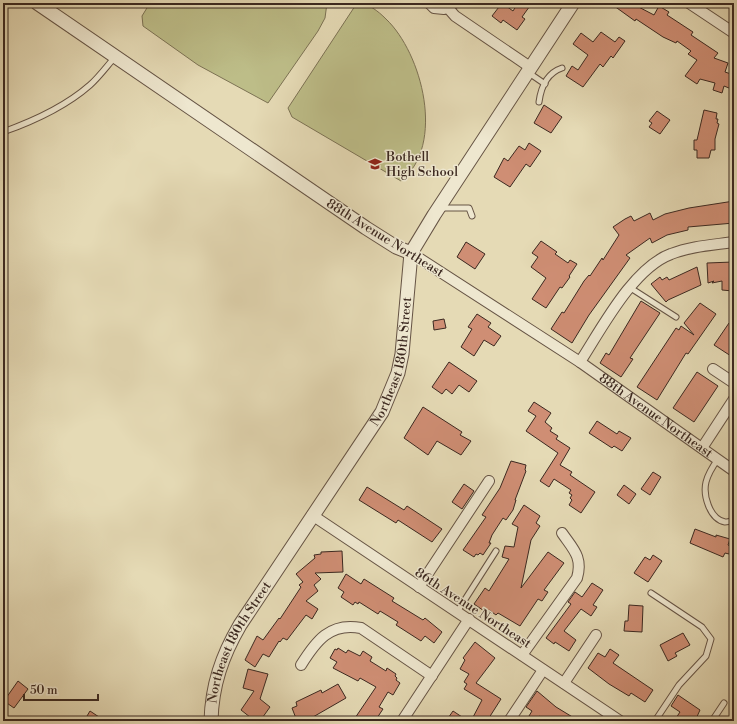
<svg xmlns="http://www.w3.org/2000/svg" width="737" height="724" font-family="'Libre Bodoni',serif">
  <rect width="100%" height="100%" fill="#e5dab5"/>
  <filter id="stains"><feTurbulence type="fractalNoise" baseFrequency=".005" numOctaves="4"/><feColorMatrix values="0 0 0 0 .2 0 0 0 0 .09 0 0 0 0 .02 0 0 0 .5 -.17"/></filter>
  <radialGradient id="worn" r=".72"><stop offset=".6" stop-color="#630" stop-opacity="0"/><stop offset="1" stop-color="#630" stop-opacity=".3"/></radialGradient>
  <g fill="#bdbd88" stroke="#7c7254">
    <polygon points="150,3 327,3 325,18 318,31 268,103 198,65 143,26 142,16"/>
    <path d="M357,3C368,3 378,11 386,19C422,53 446,145 401,181L292,117L288,108Z"/>
  </g>
  <g fill="#cf8e74" stroke="#3b2820">
    <polygon points="502,3 513,11 518,3 532,3 522,17 525,19 517,30 503,20 501,23 492,16"/>
    <polygon points="610,3 631,3 654,15 659,6 669,12 667,15 693,32 691,35 718,53 714,58 728,63 725,72 734,75 734,90 724,86 722,93 713,90 715,83 700,79 697,84 685,76 697,60 688,54 691,51 677,41 676,43 663,37 636,19 635,21"/>
    <polygon points="601,32 615,42 619,37 625,41 613,58 611,56 603,67 600,64 583,87 566,76 572,66 578,70 588,55 573,44 581,33 593,42"/>
    <polygon points="544,105 562,117 551,133 534,123"/>
    <polygon points="704,110 717,113 716,119 718,119 717,123 719,124 715,139 715,150 711,150 709,158 697,158 697,150 694,150 694,140 697,140"/>
    <polygon points="657,111 670,120 660,134 649,127 652,123 649,121"/>
    <polygon points="529,143 541,151 530,167 526,164 510,187 494,177 504,158 508,161 519,146 525,150"/>
    <polygon points="734,201 734,223 688,227 688,230 667,235 652,243 650,238 626,255 630,258 589,315 572,343 551,329 562,312 564,313 584,281 589,275 590,276 602,258 603,260 619,235 613,227 625,219 631,216 634,221 650,213 653,220 665,214 689,208"/>
    <polygon points="541,241 557,252 555,254 568,263 570,260 577,264 569,276 570,277 562,288 560,287 546,308 532,299 546,278 531,267 538,257 532,253"/>
    <polygon points="466,242 485,254 475,269 457,257"/>
    <polygon points="733,262 733,291 722,290 722,281 712,283 714,281 708,283 707,263"/>
    <polygon points="697,267 701,285 668,300 666,302 651,284 660,277 662,280 667,277 669,280"/>
    <polygon points="641,301 660,313 630,358 633,359 621,377 600,363 606,353 609,355"/>
    <polygon points="700,303 716,314 688,354 686,353 657,400 637,387 676,328 679,330 681,326 694,335 684,323"/>
    <polygon points="477,314 491,323 488,327 501,336 494,346 484,340 474,356 461,347 472,329 468,327"/>
    <polygon points="444,319 446,328 434,330 433,321"/>
    <polygon points="729,323 734,326 734,358 714,345"/>
    <polygon points="449,362 477,381 469,392 459,385 452,394 446,389 442,394 432,387"/>
    <polygon points="697,372 718,386 694,422 673,408"/>
    <polygon points="534,402 551,413 545,422 552,428 550,431 558,436 556,439 570,448 560,465 572,472 570,475 595,492 581,513 569,505 572,500 570,498 572,495 569,493 571,490 554,479 549,487 540,481 558,453 526,431 536,416 528,411"/>
    <polygon points="423,407 462,432 460,435 471,441 461,455 437,441 428,455 404,438"/>
    <polygon points="597,421 617,434 619,431 631,438 622,451 614,446 612,448 589,433"/>
    <polygon points="511,461 526,465 525,470 526,471 515,500 516,500 513,510 506,520 503,518 492,535 489,543 491,543 483,555 480,553 478,555 476,554 474,557 463,550 486,517 482,515 500,488"/>
    <polygon points="653,472 661,477 650,495 641,489"/>
    <polygon points="464,484 474,491 462,509 452,502"/>
    <polygon points="624,485 636,494 629,504 617,495"/>
    <polygon points="367,487 404,510 407,506 442,529 432,542 398,520 396,523 359,500"/>
    <polygon points="524,505 540,516 536,523 540,526 531,540 521,588 548,552 564,563 544,590 548,592 542,601 538,599 520,626 498,613 496,615 489,610 487,613 474,604 485,588 489,591 509,559 502,557 505,546 514,547 518,527 512,524"/>
    <polygon points="695,529 716,537 716,535 730,539 728,545 731,547 729,554 725,553 723,557 690,543"/>
    <polygon points="342,551 343,572 315,573 321,579 314,585 318,591 306,601 318,609 312,619 306,615 287,640 283,638 280,642 279,641 269,657 263,654 255,667 245,660 257,636 263,640 279,618 280,619 301,587 299,585 303,582 296,574 315,558 314,555 321,554 321,552"/>
    <polygon points="653,555 662,561 648,582 634,573 645,557 650,560"/>
    <polygon points="346,574 361,584 364,579 394,598 392,601 423,620 425,618 442,632 434,643 425,636 421,641 396,625 398,622 380,611 378,614 359,602 358,604 355,602 353,605 341,597 344,592 338,588"/>
    <polygon points="592,583 603,590 593,605 597,607 591,616 581,609 564,631 576,640 569,651 555,642 554,644 546,638 571,604 568,602 575,592 582,597"/>
    <polygon points="629,605 643,606 642,632 624,631 625,621 628,621"/>
    <polygon points="683,633 690,645 675,653 677,656 668,661 660,645"/>
    <polygon points="475,642 495,658 476,683 501,699 487,721 471,721 482,700 464,689 467,684 464,682 469,674 460,669 465,660 463,658"/>
    <polygon points="338,648 346,653 348,650 360,656 363,651 372,657 370,661 386,671 387,668 396,674 395,676 397,678 396,680 400,683 393,695 388,692 379,707 383,709 375,721 353,721 376,687 360,678 358,681 333,668 337,662 330,658 335,649 337,650"/>
    <polygon points="610,649 619,655 613,663 653,690 645,702 631,693 629,696 609,684 588,668 598,653 605,657"/>
    <polygon points="248,669 268,674 260,699 270,707 260,721 255,721 241,710 254,691 243,688"/>
    <polygon points="18,681 28,689 14,708 4,701"/>
    <polygon points="338,684 346,698 313,717 297,721 292,708 297,706 296,702 321,690 322,693"/>
    <polygon points="537,691 556,707 579,721 547,721 539,716 536,721 526,721 532,711 526,707"/>
    <polygon points="678,695 700,710 695,721 674,721 680,712 671,706"/>
    <polygon points="90,711 105,721 84,721"/>
    <polygon points="453,711 468,721 446,721"/>
  </g>
  <g fill="none" stroke-linecap="round" stroke-linejoin="round">
    <g stroke="#665445" stroke-width="7">
      <g id="service">
        <polyline points="529,73 545,84"/>
        <path d="M539,102C541,87 547,73 562,68"/>
        <path d="M3,132C34,121 65,107 90,85C99,77 107,66 115,57"/>
        <polyline points="441,208 469,208 472,216"/>
        <polyline points="629,287 676,317"/>
        <path d="M718,459C713,466 708,474 706,482C703,494 709,519 725,522C727,522 731,521 734,520"/>
        <polyline points="651,593 702,627 711,639 706,656 679,685 655,721"/>
        <polyline points="457,612 496,551"/>
        <polyline points="712,721 724,703"/>
      </g>
    </g>
    <g stroke="#665445" stroke-width="12">
      <g id="minor">
        <polyline points="429,3 434,8 444,9 454,3"/>
        <polyline points="689,3 734,33"/>
        <polyline points="448,8 455,16 530,67"/>
        <path id="s1" d="M411,253L580,362L734,471"/>
        <path d="M580,362C602,328 633,268 671,254C691,246 713,245 734,242"/>
        <polyline points="713,369 734,383"/>
        <polyline points="702,448 734,399"/>
        <polyline points="312,515 620,721"/>
        <polyline points="419,587 489,481"/>
        <path d="M522,655L577,578C583,557 573,549 562,533"/>
        <path d="M301,665C316,641 330,622 361,628L432,676"/>
        <polyline points="564,683 596,635"/>
        <polyline points="402,721 469,619"/>
        <polyline points="509,721 543,670"/>
      </g>
    </g>
    <g stroke="#665445" stroke-width="15">
      <g id="tertiary">
        <polyline points="37,3 366,228 396,247 411,253"/>
        <path id="s2" d="M211,721C212,685 222,656 240,625L382,412L398,373L402,354L411,253L434,215L573,3"/>
      </g>
    </g>
    <use href="#service" stroke="#eee7cf" stroke-width="5"/>
    <use href="#minor" stroke="#eee7cf" stroke-width="10"/>
    <use href="#tertiary" stroke="#eee7cf" stroke-width="13"/>
  </g>
  <defs>
    <g id="school-bare" transform="scale(1.08)"><path d="M0-5L7-2L0 1L-7-2ZM-4 1L0 2.5L4 1V4Q0 6-4 4Z" fill="#8f2418" stroke="#eee7cf" stroke-width="2.5" paint-order="stroke"/></g>
  </defs>
  <g fill-rule="evenodd">
    <use href="#school-bare" x="375" y="164"/>
  </g>
  <g text-anchor="middle" dominant-baseline="central" stroke-width="3" stroke-linejoin="round" paint-order="stroke">
    <g font-size="13" fill="#3b2820" stroke="#eee7cf" text-anchor="start">
      <text x="386" y="157">Bothell<tspan x="386" dy="15">High School</tspan></text>
    </g>
    <g font-size="13" fill="#3b2820" stroke="#eee7cf">
      <text transform="translate(385 238) rotate(32)">88th Avenue Northeast</text>
      <text stroke="none"><textPath href="#s2" startOffset="409">Northeast 180th Street</textPath></text>
      <text stroke="none"><textPath href="#s1" startOffset="294">88th Avenue Northeast</textPath></text>
      <text transform="translate(473 608) rotate(33)">86th Avenue Northeast</text>
      <text stroke="none"><textPath href="#s2" startOffset="85">Northeast 180th Street</textPath></text>
    </g>
  </g>
  <rect width="737" height="724" fill="none" stroke="#e5dab5" stroke-width="16"/>
  <rect x="4" y="4" width="729" height="716" fill="none" stroke="#3b2820" stroke-width="2"/>
  <rect x="8" y="8" width="721" height="708" fill="none" stroke="#3b2820"/>
  <path d="M24 694v6h74v-6" fill="none" stroke="#3b2820" stroke-width="2"/>
  <text x="30" y="694" font-size="12" fill="#3b2820" stroke="#eee7cf" stroke-width="3" paint-order="stroke">50 m</text>
  <rect width="100%" height="100%" filter="url(#stains)"/>
  <rect width="100%" height="100%" fill="url(#worn)"/>
</svg>
